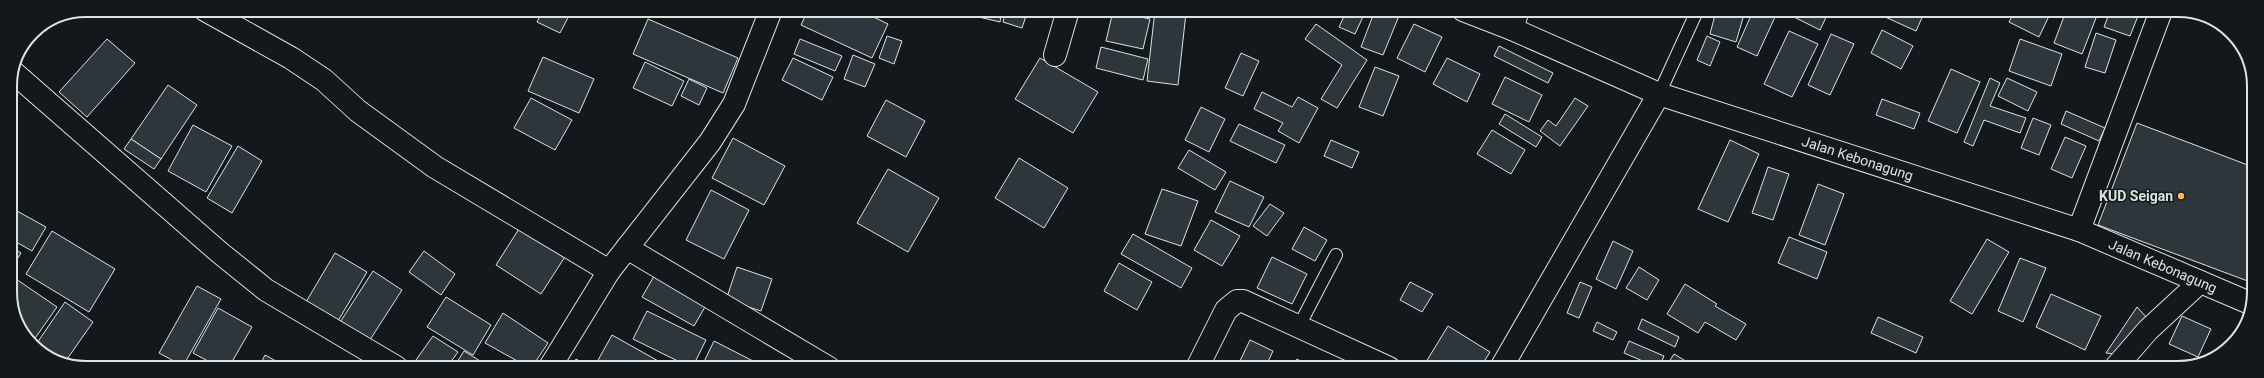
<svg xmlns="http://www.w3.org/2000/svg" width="2264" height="378" font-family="Roboto,sans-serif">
  <rect width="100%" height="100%" fill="#14181c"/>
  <g fill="#2c363c" stroke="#d8e6dc">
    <polygon points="543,10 572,10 560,33 537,22"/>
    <polygon points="808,10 859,10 888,24 872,58 801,25"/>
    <polygon points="967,10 1002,10 1000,22 966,14"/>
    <polygon points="1006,10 1028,10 1022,28 1003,22"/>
    <polygon points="1155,10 1186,13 1178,85 1147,81"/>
    <polygon points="1347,10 1366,10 1355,34 1339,27"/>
    <polygon points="1375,10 1401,11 1383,55 1361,47"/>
    <polygon points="1113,11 1150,19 1143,49 1106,41"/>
    <polygon points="1716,11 1745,11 1736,42 1710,34"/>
    <polygon points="1753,11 1759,11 1775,17 1757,56 1737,47"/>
    <polygon points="1792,11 1829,11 1820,30 1790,15"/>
    <polygon points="1885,11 1925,11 1916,31 1883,16"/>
    <polygon points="2015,11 2048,11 2051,12 2039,37 2009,22"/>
    <polygon points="2066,11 2077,11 2096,18 2082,54 2054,43"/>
    <polygon points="2110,11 2140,11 2130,36 2104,27"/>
    <polygon points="648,19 738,58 723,93 633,54"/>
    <polygon points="1316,24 1367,60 1337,108 1321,99 1342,65 1305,39"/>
    <polygon points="1414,24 1442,37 1425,72 1397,58"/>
    <polygon points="1882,30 1913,46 1901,69 1871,53"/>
    <polygon points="1789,31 1818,44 1792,97 1764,84"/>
    <polygon points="2096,33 2116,40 2105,73 2085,67"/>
    <polygon points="1831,34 1854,44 1830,95 1808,85"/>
    <polygon points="887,36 902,41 894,64 879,58"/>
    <polygon points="1707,36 1720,42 1710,66 1697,60"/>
    <polygon points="107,39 135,63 87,117 59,92"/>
    <polygon points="800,39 842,56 835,71 794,54"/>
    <polygon points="2020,39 2062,54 2051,86 2009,71"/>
    <polygon points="1499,46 1553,73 1548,83 1494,56"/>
    <polygon points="1101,47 1148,59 1143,80 1096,68"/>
    <polygon points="1241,53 1259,61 1243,96 1225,88"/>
    <polygon points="853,55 875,64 865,87 844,79"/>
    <polygon points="543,57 594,79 579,113 528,91"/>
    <polygon points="793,58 833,77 822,100 782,80"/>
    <polygon points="1040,58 1098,92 1073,133 1015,99"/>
    <polygon points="1447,58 1480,74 1467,102 1433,84"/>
    <polygon points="645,62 684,81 672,106 633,88"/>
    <polygon points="1375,67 1399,76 1383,116 1359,107"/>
    <polygon points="1951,69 1980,82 1957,133 1928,121"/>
    <polygon points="1505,77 1542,95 1529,122 1492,104"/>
    <polygon points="1990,78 2000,83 1990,106 2026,118 2020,133 1984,120 1973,146 1964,142"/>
    <polygon points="2007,78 2037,92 2028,111 1998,96"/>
    <polygon points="689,79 707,88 699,105 681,96"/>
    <polygon points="168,85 197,105 161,159 131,139"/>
    <polygon points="1262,92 1292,107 1298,97 1318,108 1299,143 1278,131 1283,123 1254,109"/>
    <polygon points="531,98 572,120 555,150 514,128"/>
    <polygon points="1575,98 1588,106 1560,146 1540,131 1548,120 1556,126"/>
    <polygon points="1882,99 1920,113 1914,129 1876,115"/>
    <polygon points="886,100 925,121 906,157 867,136"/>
    <polygon points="1201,107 1225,119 1209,152 1185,140"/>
    <polygon points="2066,111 2105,128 2099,141 2061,124"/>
    <polygon points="1505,114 1542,137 1536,147 1499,124"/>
    <polygon points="2033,118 2051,125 2039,155 2021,148"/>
    <polygon points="2137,123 2253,167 2253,283 2098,225"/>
    <polygon points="1239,124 1285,145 1276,163 1230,141"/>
    <polygon points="193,125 232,146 206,192 168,171"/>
    <polygon points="1492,130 1525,150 1511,174 1477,154"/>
    <polygon points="2065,137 2086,146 2072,178 2051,169"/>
    <polygon points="733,138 785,166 764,205 712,178"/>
    <polygon points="131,139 161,159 154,169 124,149"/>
    <polygon points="1331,140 1359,152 1352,168 1324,156"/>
    <polygon points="1730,140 1759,154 1728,222 1698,209"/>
    <polygon points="238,146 262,161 232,213 207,198"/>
    <polygon points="1189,150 1226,172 1215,190 1178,168"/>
    <polygon points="1019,158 1068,188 1044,228 995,198"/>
    <polygon points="1768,167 1789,174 1773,220 1752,213"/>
    <polygon points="888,169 939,198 908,252 857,223"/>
    <polygon points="1230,181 1264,197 1249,227 1215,212"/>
    <polygon points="1818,184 1844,194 1825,245 1799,235"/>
    <polygon points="1162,189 1198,201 1181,246 1145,234"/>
    <polygon points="711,190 749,210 724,259 686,240"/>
    <polygon points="1270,204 1284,213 1267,236 1253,226"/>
    <polygon points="17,211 46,227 32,251 11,239 11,221"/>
    <polygon points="1211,220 1240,236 1222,266 1194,250"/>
    <polygon points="524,221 570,249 541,294 496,265"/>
    <polygon points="1304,227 1327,240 1315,261 1292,249"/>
    <polygon points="52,231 115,269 89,312 26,274"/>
    <polygon points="1133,234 1192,268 1181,288 1121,254"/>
    <polygon points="1789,237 1827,252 1817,279 1778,263"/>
    <polygon points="1987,239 2009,252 1972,314 1950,301"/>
    <polygon points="1613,241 1633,251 1616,289 1596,279"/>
    <polygon points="11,247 21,253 11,269"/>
    <polygon points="424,251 455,274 441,295 409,272"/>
    <polygon points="335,253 367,272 335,326 303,307"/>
    <polygon points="1272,257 1307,274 1292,304 1257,288"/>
    <polygon points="2020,258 2046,268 2023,322 1998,311"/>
    <polygon points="1119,263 1152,282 1137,310 1104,291"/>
    <polygon points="737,267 772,279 761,311 726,300"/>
    <polygon points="1639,267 1659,280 1647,300 1626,288"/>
    <polygon points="373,271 402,290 366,346 337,327"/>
    <polygon points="657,271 709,300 694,326 642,297"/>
    <polygon points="16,279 57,307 31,344 12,307 11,286"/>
    <polygon points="1410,282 1433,294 1422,312 1400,300"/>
    <polygon points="1580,282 1592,287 1579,318 1567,313"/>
    <polygon points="1685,284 1717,304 1715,306 1746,324 1736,340 1705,322 1698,333 1667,314"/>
    <polygon points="197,286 221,299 183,366 159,353"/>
    <polygon points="2051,294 2101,316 2085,350 2036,327"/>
    <polygon points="446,297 491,325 473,355 427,327"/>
    <polygon points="65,302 93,322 65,362 37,343"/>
    <polygon points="2137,307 2147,318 2122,355 2106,353"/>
    <polygon points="218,308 252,327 229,367 219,367 193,353"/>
    <polygon points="647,311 706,340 692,368 633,339"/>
    <polygon points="503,313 548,343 532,367 528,367 485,343"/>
    <polygon points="2182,316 2211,329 2198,357 2169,344"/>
    <polygon points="1878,317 1923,337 1916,353 1871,333"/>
    <polygon points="1642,319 1679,337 1675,347 1638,329"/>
    <polygon points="1597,322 1617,332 1613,340 1593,331"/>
    <polygon points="1448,326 1490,352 1480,368 1436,368 1426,362"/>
    <polygon points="612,335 660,362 657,368 606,367 597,362"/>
    <polygon points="433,336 458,352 447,367 411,367"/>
    <polygon points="1250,340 1273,351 1265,368 1244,368 1238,365"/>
    <polygon points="714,341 753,361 750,368 701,368"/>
    <polygon points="1629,341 1664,356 1659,368 1624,353"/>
    <polygon points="464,351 490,367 454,367"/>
    <polygon points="1674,354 1694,366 1693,368 1665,368"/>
    <polygon points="265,355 287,367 259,367"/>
    <polygon points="576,359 590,367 571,367"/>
    <polygon points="1297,359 1313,368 1292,368"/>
    <polygon points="142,361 153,367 139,367"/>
  </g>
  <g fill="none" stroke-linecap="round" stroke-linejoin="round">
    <g stroke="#d8e6dc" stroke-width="14">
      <g id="service">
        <polyline points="1659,94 1697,11"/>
        <polyline points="1299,326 1336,255"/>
      </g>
    </g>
    <g stroke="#d8e6dc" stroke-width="24">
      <g id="minor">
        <polyline points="205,10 291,58 324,80 358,111 435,167 609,271"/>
        <polyline points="1512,29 1518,10"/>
        <polyline points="1055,55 1068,10"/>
        <polyline points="13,72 219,252 266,290 396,367"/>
        <polyline points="2079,230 2161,11"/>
        <polyline points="627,248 829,368"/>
        <polyline points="550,367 609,271 710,142 734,104 771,10"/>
        <polyline points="1197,368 1226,310 1237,301 1243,301 1389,368"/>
        <polyline points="1501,368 1659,94"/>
        <polyline points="2115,368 2148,330 2200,282"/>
      </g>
    </g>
    <g stroke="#d8e6dc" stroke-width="24">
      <g id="primary">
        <path id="s1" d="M1463,10L1512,29L1659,94L2079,230L2252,304"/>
      </g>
    </g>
    <use href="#service" stroke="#14181c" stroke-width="12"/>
    <use href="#minor" stroke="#14181c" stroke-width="22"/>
    <use href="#primary" stroke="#14181c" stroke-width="22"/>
  </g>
  <circle fill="#ffb74d" stroke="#14181c" stroke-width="1.5" cx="2181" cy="196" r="4"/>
  <g text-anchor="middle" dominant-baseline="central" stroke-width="3" stroke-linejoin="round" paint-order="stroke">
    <g font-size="14" fill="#d8e6dc" stroke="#14181c">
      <text stroke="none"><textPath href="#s1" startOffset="422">Jalan Kebonagung</textPath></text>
      <text stroke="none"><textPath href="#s1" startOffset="746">Jalan Kebonagung</textPath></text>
    </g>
    <g font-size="14" font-weight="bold" fill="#d8e6dc" stroke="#14181c" text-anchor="end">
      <text x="2173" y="196">KUD Seigan</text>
    </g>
  </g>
  <path d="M0 0H2264V378H0ZM86 17H2178A69 69 0 0 1 2247 86V292A69 69 0 0 1 2178 361H86A69 69 0 0 1 17 292V86A69 69 0 0 1 86 17Z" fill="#14181c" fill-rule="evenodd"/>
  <path fill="none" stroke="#d8e6dc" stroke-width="2" d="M86 17H2178A69 69 0 0 1 2247 86V292A69 69 0 0 1 2178 361H86A69 69 0 0 1 17 292V86A69 69 0 0 1 86 17Z"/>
</svg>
